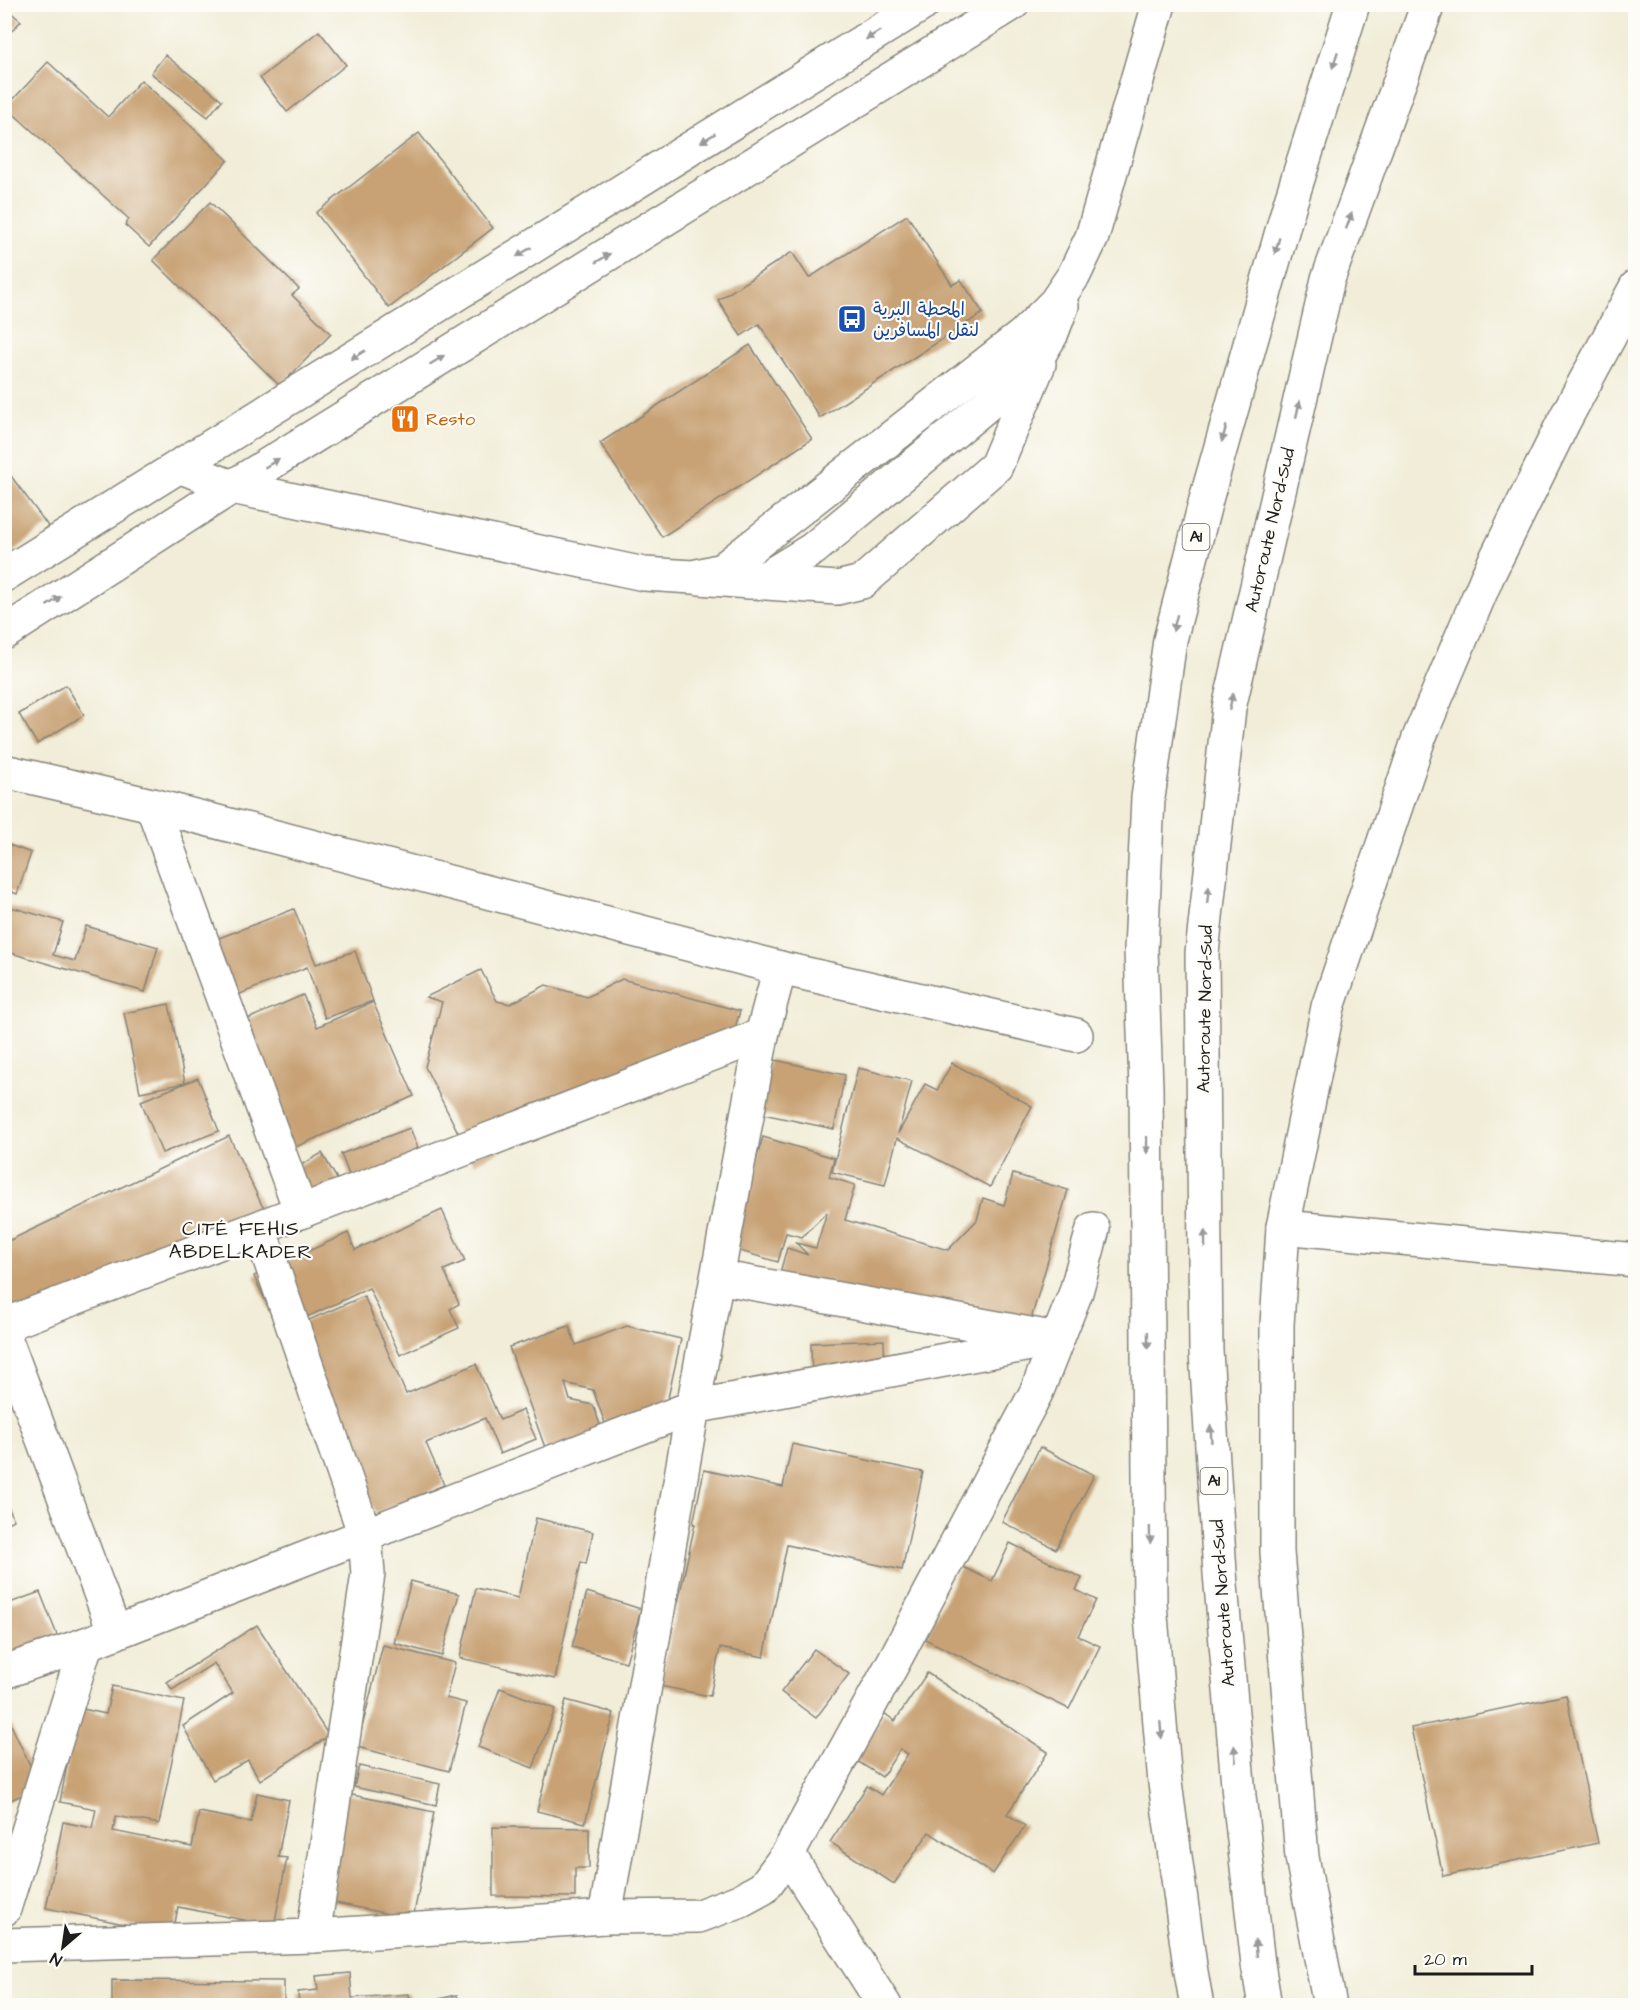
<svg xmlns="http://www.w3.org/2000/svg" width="1640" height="2010" font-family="'Architects Daughter','Playpen Sans Arabic',sans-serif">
  <rect width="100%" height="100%" fill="#fdfcf7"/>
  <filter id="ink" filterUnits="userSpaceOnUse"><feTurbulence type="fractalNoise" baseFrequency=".0167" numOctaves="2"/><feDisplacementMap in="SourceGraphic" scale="12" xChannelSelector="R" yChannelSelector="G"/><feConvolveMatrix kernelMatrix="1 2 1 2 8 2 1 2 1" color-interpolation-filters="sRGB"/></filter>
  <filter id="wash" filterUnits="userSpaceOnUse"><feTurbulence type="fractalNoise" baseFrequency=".008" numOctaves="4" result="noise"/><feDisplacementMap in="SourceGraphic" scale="24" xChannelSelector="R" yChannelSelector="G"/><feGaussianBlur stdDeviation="1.35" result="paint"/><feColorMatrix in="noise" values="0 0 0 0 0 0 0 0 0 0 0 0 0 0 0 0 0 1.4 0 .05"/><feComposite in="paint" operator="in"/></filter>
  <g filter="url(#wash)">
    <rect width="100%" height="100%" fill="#f1edd8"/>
    <g id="blocks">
      <g fill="#c8a274">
        <polygon points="4,7 21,21 4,39"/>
        <polygon points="319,31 346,65 287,112 260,78"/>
        <polygon points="165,55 222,100 208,117 151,73"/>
        <polygon points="48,62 108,117 141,80 228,160 149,247 125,225 129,219 6,107"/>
        <polygon points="419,133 493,228 389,308 316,213"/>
        <polygon points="210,202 299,289 292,295 331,334 280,386 153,260"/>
        <polygon points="907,215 952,285 961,280 983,313 820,418 759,324 741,336 718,300 792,252 809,278"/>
        <polygon points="750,345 812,439 662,537 600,443"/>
        <polygon points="11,476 48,526 4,558 4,480"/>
        <polygon points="66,685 84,715 37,744 19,714"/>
        <polygon points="4,843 31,853 17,894 4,889"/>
        <polygon points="4,905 63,922 53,955 75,961 86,926 158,947 145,992 4,951"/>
        <polygon points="294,909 316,964 355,951 373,1001 325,1018 307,967 223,1001 201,945"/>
        <polygon points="481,970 497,1001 510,1004 546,985 587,997 622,979 740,1011 733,1035 474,1164 425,1067 442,1002 426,997"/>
        <polygon points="303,995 317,1027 373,1002 414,1096 291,1149 236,1024"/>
        <polygon points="169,1004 185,1083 140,1092 124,1013"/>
        <polygon points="770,1059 845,1075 834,1129 758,1113"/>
        <polygon points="952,1063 1032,1106 990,1187 897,1138 885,1185 832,1172 858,1068 912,1081 898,1134 925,1084 937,1090"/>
        <polygon points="198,1078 219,1131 162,1153 141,1101"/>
        <polygon points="410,1128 427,1171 358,1198 341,1154"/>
        <polygon points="229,1136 269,1220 4,1332 4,1243"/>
        <polygon points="763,1137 834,1158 829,1177 855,1185 845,1220 948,1250 977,1220 983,1198 1004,1205 1013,1174 1068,1190 1022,1351 773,1297 787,1248 808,1255 796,1243 816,1248 827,1212 802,1237 786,1233 778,1262 730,1248"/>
        <polygon points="322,1153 348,1198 316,1217 289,1172"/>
        <polygon points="442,1210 465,1261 444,1270 459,1304 450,1309 459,1328 400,1355 369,1288 279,1330 254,1276 348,1233 355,1250"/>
        <polygon points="364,1296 406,1394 476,1364 500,1420 523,1410 536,1439 500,1454 485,1418 426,1443 444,1485 376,1513 286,1330"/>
        <polygon points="569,1326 576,1345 627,1326 681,1339 664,1416 606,1426 593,1390 565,1383 570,1400 593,1405 608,1447 552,1467 509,1347"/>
        <polygon points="884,1340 885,1384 812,1386 811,1343"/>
        <polygon points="792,1444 923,1472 902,1570 787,1545 764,1657 720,1648 710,1696 660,1686 695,1524 693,1524 704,1470 783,1487"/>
        <polygon points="1040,1447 1094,1475 1056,1549 1002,1522"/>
        <polygon points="4,1497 14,1520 4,1524"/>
        <polygon points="536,1518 593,1532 586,1564 581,1562 555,1679 460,1658 476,1588 518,1598"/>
        <polygon points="1010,1543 1082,1578 1076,1590 1096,1600 1078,1636 1100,1646 1069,1709 925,1639 961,1566 992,1581"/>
        <polygon points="411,1581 459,1594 442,1656 394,1643"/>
        <polygon points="40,1592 59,1640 4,1662 4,1605"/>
        <polygon points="587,1592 641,1609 626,1662 572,1647"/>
        <polygon points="257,1625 329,1736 260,1780 248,1760 213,1780 183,1726 233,1693 214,1663 172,1690 167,1682"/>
        <polygon points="383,1645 455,1663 446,1698 466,1703 449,1771 357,1747"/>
        <polygon points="814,1649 849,1674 816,1718 781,1692"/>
        <polygon points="927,1673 1048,1752 1007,1814 1025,1826 993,1874 929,1832 894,1884 830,1842 867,1786 881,1795 908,1754 900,1749 882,1777 854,1759 884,1713 895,1721"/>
        <polygon points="112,1686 184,1701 159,1824 116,1816 113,1831 192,1847 199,1812 251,1822 257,1793 289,1800 278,1857 287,1858 274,1926 178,1907 173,1934 46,1908 63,1822 92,1828 96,1809 60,1802 78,1708 106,1714"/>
        <polygon points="500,1688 555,1709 533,1768 478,1747"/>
        <polygon points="1566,1695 1598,1843 1443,1876 1411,1728"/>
        <polygon points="566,1700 614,1713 585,1823 537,1811"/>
        <polygon points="4,1714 6,1714 40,1787 4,1803"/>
        <polygon points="359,1766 440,1784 436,1805 354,1787"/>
        <polygon points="343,1793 434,1812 413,1919 331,1902"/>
        <polygon points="493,1827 589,1828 589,1868 575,1868 575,1897 493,1896"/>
        <polygon points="350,1973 352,1998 409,1994 410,2006 299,2006 298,1992 318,1990 316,1976"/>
        <polygon points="112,1980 284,1981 284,2006 112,2006"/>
        <polygon points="457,1995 460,2006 412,2006 412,2005"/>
      </g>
    </g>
  </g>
  <g filter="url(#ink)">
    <use href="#blocks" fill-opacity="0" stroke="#86847a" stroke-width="1.5"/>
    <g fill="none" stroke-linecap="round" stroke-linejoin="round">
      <g stroke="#86847a" stroke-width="36">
        <g id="minor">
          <polyline points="179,466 232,487 644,574 693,577 722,570 1023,335 1055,303 1074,275 1092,237 1159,4"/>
          <polyline points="4,575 923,4"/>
          <polyline points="700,578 749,582 769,576 813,549 1031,368 1051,335 1062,306"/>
          <polyline points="753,582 837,588 862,582 996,466 1039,364"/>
          <polyline points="4,633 232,487 1012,4"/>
          <polyline points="4,771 152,805 780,968 1076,1035"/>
          <polyline points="152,805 301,1212"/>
          <polyline points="1283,1227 1636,1260"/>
          <polyline points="259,1228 365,1535 368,1574 313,1936"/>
          <polyline points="4,1325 762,1035"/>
          <polyline points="4,1335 115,1633"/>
          <polyline points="4,1672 86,1644 693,1407 1057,1339 718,1277"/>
          <polyline points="788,1854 885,2006"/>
          <polyline points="4,1909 86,1644"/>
          <polyline points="605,1917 693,1407 762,1035 780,968"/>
          <polyline points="4,1945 313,1936 605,1917 699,1916 739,1901 763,1888 788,1854 893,1663 1037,1391 1076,1292 1093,1229"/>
          <polyline points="1330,2006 1302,1857 1277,1552 1277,1325 1283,1227 1328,1007 1419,738 1487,577 1564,421 1636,287"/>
        </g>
      </g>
      <g stroke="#86847a" stroke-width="36">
        <g id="highway">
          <polyline points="1197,2006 1190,1966 1165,1783 1150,1604 1146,1087 1141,950 1148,798 1170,640 1207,496 1288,210 1353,4"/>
          <polyline points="1265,2006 1258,1964 1239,1796 1220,1573 1206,1351 1202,953 1229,708 1328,279 1428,4"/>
        </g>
      </g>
      <use href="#minor" stroke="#fff" stroke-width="33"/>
      <use href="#highway" stroke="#fff" stroke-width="33"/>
    </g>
    <defs><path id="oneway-solid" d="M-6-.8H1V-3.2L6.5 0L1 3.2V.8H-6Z" transform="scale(1.5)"/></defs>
    <g fill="#999">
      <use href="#oneway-solid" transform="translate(873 35) rotate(148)"/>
      <use href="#oneway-solid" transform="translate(1335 60) rotate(108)"/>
      <use href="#oneway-solid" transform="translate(708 138) rotate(148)"/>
      <use href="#oneway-solid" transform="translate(1349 221) rotate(-70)"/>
      <use href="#oneway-solid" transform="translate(1277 246) rotate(106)"/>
      <use href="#oneway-solid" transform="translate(524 252) rotate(148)"/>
      <use href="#oneway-solid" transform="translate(603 258) rotate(-32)"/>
      <use href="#oneway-solid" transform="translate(358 355) rotate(148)"/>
      <use href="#oneway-solid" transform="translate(437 360) rotate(-32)"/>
      <use href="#oneway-solid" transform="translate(1298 409) rotate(-77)"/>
      <use href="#oneway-solid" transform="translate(1224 434) rotate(106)"/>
      <use href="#oneway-solid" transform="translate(272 463) rotate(-32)"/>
      <use href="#oneway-solid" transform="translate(54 601) rotate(-33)"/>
      <use href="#oneway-solid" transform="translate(1175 623) rotate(104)"/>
      <use href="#oneway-solid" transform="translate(1231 702) rotate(-78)"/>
      <use href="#oneway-solid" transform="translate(1208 895) rotate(-84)"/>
      <use href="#oneway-solid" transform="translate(1147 1145) rotate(90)"/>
      <use href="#oneway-solid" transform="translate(1205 1239) rotate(-91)"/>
      <use href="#oneway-solid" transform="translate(1148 1340) rotate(89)"/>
      <use href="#oneway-solid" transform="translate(1211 1434) rotate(-93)"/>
      <use href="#oneway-solid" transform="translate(1150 1535) rotate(89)"/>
      <use href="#oneway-solid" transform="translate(1161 1730) rotate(85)"/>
      <use href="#oneway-solid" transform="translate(1235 1754) rotate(-95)"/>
      <use href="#oneway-solid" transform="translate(1256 1948) rotate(-97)"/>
    </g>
  </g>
  <defs>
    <g id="bus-square" transform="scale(1.5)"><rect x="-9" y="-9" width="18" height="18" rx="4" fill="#1a4fb4" stroke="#fdfcf7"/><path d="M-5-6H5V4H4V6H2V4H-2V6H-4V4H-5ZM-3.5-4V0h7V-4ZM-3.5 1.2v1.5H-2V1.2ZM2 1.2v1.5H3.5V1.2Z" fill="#fff"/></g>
    <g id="restaurant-square" transform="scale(1.5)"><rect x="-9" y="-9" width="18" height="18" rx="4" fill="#e8710a" stroke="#fdfcf7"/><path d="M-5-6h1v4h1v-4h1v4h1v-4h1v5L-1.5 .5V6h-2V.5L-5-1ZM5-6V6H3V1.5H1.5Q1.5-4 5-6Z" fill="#fff"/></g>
  </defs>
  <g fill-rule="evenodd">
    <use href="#bus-square" x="852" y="319"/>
    <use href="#restaurant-square" x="405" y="419"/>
  </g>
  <g text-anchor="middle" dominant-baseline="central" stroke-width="4.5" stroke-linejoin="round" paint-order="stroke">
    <g fill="#fdfcf7" stroke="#605f5e" stroke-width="1.5">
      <rect x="1182.5" y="524" width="27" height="26" rx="4.5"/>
      <rect x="1200.5" y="1468" width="27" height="26" rx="4.5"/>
    </g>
    <g font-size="16" font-weight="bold" fill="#1c1c1c">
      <text x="1196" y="537">A1</text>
      <text x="1214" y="1481">A1</text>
    </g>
    <g font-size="18" fill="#164399" stroke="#fdfcf7" text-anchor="start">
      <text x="873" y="309">المحطة البرية<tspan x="873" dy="21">لنقل المسافرين</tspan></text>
    </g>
    <g font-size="18" fill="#c56008" stroke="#fdfcf7" text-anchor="start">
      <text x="426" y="419">Resto</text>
    </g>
    <g font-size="18" fill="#1c1c1c" stroke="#fdfcf7">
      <text transform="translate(1270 530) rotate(-77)">Autoroute Nord-Sud</text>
      <text transform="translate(1205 1009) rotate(-89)">Autoroute Nord-Sud</text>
      <text transform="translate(1223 1603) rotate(-94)">Autoroute Nord-Sud</text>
    </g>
    <g font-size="20" letter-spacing="1.5" fill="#1c1c1c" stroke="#fdfcf7">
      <text x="241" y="1229">CITÉ FEHIS<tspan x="241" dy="23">ABDELKADER</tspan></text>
    </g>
  </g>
  <rect width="1640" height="2010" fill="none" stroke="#fdfcf7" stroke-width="24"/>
  <g transform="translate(63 1947) rotate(209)" stroke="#fdfcf7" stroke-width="4.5" paint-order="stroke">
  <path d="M0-4.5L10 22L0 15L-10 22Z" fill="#1c1c1c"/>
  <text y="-9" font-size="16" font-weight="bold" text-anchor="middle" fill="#1c1c1c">N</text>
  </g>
  <path d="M1415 1965v9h117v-9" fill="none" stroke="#1c1c1c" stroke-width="3"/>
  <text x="1424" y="1965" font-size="18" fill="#1c1c1c" stroke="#fdfcf7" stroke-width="4.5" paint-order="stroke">20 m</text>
</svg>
